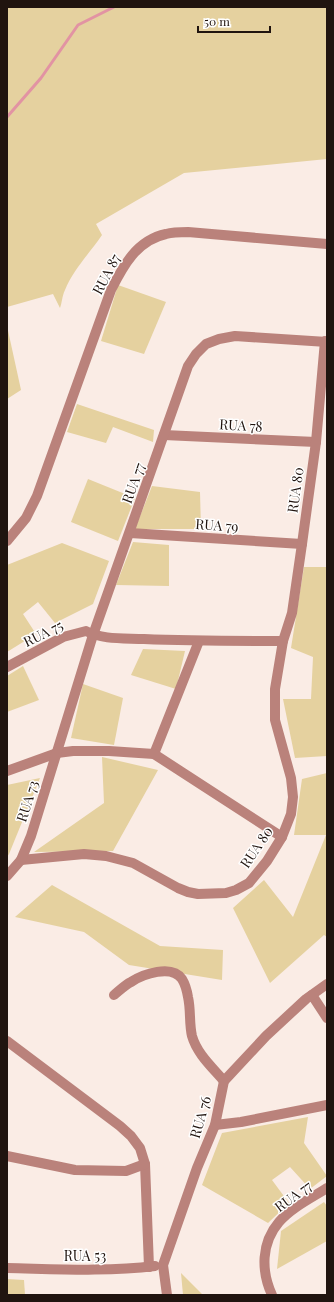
<svg xmlns="http://www.w3.org/2000/svg" width="334" height="1302" font-family="'Playfair Display',serif">
  <rect width="100%" height="100%" fill="#faece5"/>
  <g fill="#e5d19f">
    <path d="M7,7H327V159L184,173L96,224L102,235C89,254 73,270 65,290C62,296 62,303 60,308L53,294L7,307Z"/>
    <polygon points="118,285 166,302 144,354 101,341"/>
    <polygon points="7,326 21,390 7,399"/>
    <polygon points="77,404 154,430 153,442 113,427 106,443 67,432"/>
    <polygon points="88,479 135,498 118,541 71,522"/>
    <polygon points="152,486 200,492 201,529 135,529"/>
    <polygon points="133,542 169,545 169,586 116,585"/>
    <polygon points="62,543 109,561 93,604 55,623 38,602 23,614 36,634 7,652 7,565"/>
    <polygon points="304,567 327,567 327,756 295,758 283,699 311,699 313,657 291,648"/>
    <polygon points="143,649 185,651 176,689 131,675"/>
    <polygon points="23,666 39,700 7,712 7,676"/>
    <polygon points="83,684 123,698 114,745 71,738"/>
    <polygon points="102,757 158,770 113,851 34,852 104,803"/>
    <polygon points="327,773 327,937 324,935 270,983 233,908 264,880 293,917 326,835 294,835 302,779"/>
    <polygon points="40,778 9,854 7,857 7,785"/>
    <polygon points="52,885 160,946 223,950 222,980 129,965 84,932 15,917"/>
    <polygon points="308,1117 304,1143 327,1176 310,1189 290,1167 272,1180 289,1203 268,1223 202,1185 222,1133"/>
    <polygon points="324,1202 327,1206 327,1241 277,1269 281,1231"/>
    <polygon points="181,1273 203,1295 183,1295"/>
    <polygon points="7,1279 24,1280 25,1295 7,1295"/>
  </g>
  <g fill="none" stroke-linecap="round" stroke-linejoin="round">
    <polyline stroke="#e293a3" stroke-width="3" points="7,117 41,78 78,25 114,7"/>
    <g stroke="#ba827b" stroke-width="10">
      <polyline points="164,435 316,442"/>
      <polyline points="130,533 302,544"/>
      <path d="M7,541L26,518L37,496L111,290C123,266 137,240 166,234C173,232 181,232 188,232L327,244"/>
      <path d="M7,667L63,637L86,631C102,640 125,638 144,639C190,641 236,641 283,641"/>
      <polyline points="154,754 199,641"/>
      <polyline points="7,771 57,753 73,751 109,751 154,754 282,837"/>
      <polyline points="21,860 84,854 106,856 133,863 178,888 188,892 198,894 226,893 236,890 249,883 267,861 282,837 291,814 293,797 291,778 275,720 275,689 283,641 292,613 302,544 316,442 325,341"/>
      <polyline points="7,876 21,860 31,836 93,635 188,366 196,354 206,344 219,339 235,336 327,342"/>
      <path d="M114,995C120,990 125,985 131,982C143,974 172,964 182,979C185,984 187,991 188,997C191,1010 189,1024 192,1036C197,1054 213,1068 224,1081"/>
      <polyline points="312,995 327,1018"/>
      <polyline points="7,1041 120,1126 131,1136 140,1148 145,1164 149,1267"/>
      <polyline points="215,1125 241,1122 327,1105"/>
      <polyline points="7,1156 75,1170 126,1171 145,1164"/>
      <path d="M7,1268C56,1269 106,1272 155,1266"/>
      <polyline points="167,1295 163,1265 197,1168 215,1125 224,1081 266,1036 306,999 327,984"/>
      <path d="M272,1295C261,1271 261,1243 279,1222C291,1208 311,1198 327,1188"/>
    </g>
  </g>
  <g text-anchor="middle" dominant-baseline="central" stroke-width="3" stroke-linejoin="round" paint-order="stroke">
    <g font-size="14" fill="#20140f" stroke="#fff">
      <text transform="translate(106 274) rotate(-62)">RUA 87</text>
      <text transform="translate(241 425) rotate(3)">RUA 78</text>
      <text transform="translate(133 483) rotate(-70)">RUA 77</text>
      <text transform="translate(295 490) rotate(-82)">RUA 80</text>
      <text transform="translate(217 525) rotate(4)">RUA 79</text>
      <text transform="translate(43 633) rotate(-26)">RUA 75</text>
      <text transform="translate(27 801) rotate(-72)">RUA 73</text>
      <text transform="translate(256 847) rotate(-56)">RUA 80</text>
      <text transform="translate(200 1117) rotate(-74)">RUA 76</text>
      <text transform="translate(293 1196) rotate(-36)">RUA 77</text>
      <text x="85" y="1255">RUA 53</text>
    </g>
  </g>
  <rect width="334" height="1302" fill="none" stroke="#20140f" stroke-width="16"/>
  <path d="M198 26v6h72v-6" fill="none" stroke="#20140f" stroke-width="2"/>
  <text x="204" y="26" font-size="12" fill="#20140f" stroke="#ffffff" stroke-width="3" paint-order="stroke">50 m</text>
</svg>
